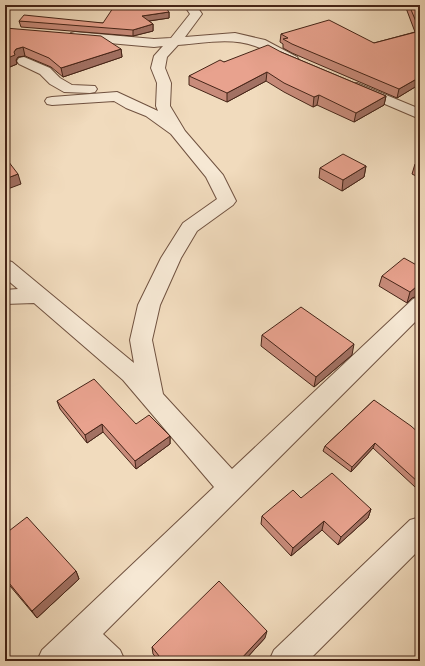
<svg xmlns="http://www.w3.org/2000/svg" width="425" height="666" font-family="'Old Standard TT',serif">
  <rect width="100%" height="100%" fill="#f1dbbd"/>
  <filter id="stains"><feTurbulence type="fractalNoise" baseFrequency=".005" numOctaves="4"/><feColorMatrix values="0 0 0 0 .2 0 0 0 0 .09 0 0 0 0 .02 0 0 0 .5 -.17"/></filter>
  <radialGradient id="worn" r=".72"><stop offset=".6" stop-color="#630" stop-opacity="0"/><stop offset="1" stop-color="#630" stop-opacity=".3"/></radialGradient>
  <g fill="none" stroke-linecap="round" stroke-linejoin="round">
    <g stroke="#705240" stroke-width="2">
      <g id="street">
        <path d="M184,5H196L202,14L185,37L235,33L265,40L297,57L299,60L297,63C282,66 268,50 255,46C231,37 203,43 178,45L167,57L165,68L171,83L170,106L185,131L223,175L236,201L233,205L197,231L181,258L160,305L152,340L163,394L232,469L413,299L420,296V317L103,634L120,650L125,661H85L80,657L76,661H37L42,650L214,487L123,380L34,303L5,304V290L18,289L5,278V260L12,262L134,363L130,340L138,305L161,258L183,223L217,199L206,177L171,134L146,116L126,108L114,101L52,105L47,104L45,101L47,98L52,97L117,92L158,111L156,106L157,83L151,68L154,56L163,46L154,47L75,40L71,39L69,36L71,33L75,32L154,39L171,38L190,14Z"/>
        <polygon points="24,57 50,68 60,78 72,85 95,86 97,89 95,92 90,93 64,92 50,84 40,74 19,64 17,61 19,58"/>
        <polygon points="357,83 420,109 420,119 352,90 350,87 352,84"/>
        <polygon points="420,517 420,549 308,661 269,661 274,650 410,520"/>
      </g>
    </g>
    <use href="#street" fill="#f6e8d4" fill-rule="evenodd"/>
  </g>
  <g fill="#c88b7a" stroke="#452417">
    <polygon points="406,5 416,5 420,7 420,84 397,98 292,53 283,48 283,44 280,42 281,34 374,43 415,32 406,8"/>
    <polygon points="169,12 169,18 149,21 153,24 153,31 133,36 21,27 19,21 103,23"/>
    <polygon points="5,28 121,49 122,57 63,77 51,67 25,56 18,57 16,60 17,64 5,69"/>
    <polygon points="281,52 386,96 384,105 354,122 317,105 313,107 284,92 266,81 227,102 189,85 189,76 224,62"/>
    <polygon points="420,160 420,178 412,174 415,164"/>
    <polygon points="366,166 364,177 342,191 319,178 320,168"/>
    <polygon points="420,267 412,298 407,303 379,286 382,276"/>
    <polygon points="262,335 352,355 314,387 261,346"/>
    <polygon points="374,400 420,483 415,487 373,448 351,472 323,451 325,446"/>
    <polygon points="57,401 136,424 170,436 170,444 136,469 103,432 87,443 60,409"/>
    <polygon points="301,498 371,509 368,518 338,545 322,530 291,556 261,524 262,516"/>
    <polygon points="5,534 76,571 79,579 37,618 5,580"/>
    <polygon points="265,638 244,661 159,661 153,654 152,647"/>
  </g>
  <g fill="#a27163" stroke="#452417">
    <polygon points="169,12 169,18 142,22 142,16"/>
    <polygon points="153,24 153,31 133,36 133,30"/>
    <polygon points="23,47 25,56 18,57 16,60 17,64 5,69 5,59 14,52 16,49"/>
    <polygon points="121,49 122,57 63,77 61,68"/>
    <polygon points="267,72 266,81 227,102 227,93"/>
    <polygon points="420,77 420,84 397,98 399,89"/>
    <polygon points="319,95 317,105 313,107 314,97"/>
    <polygon points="386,96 384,105 354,122 356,113"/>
    <polygon points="366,166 364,177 342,191 343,180"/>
    <polygon points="18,174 21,184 5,190 5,179"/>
    <polygon points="420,286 420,295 412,298 407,303 410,292 416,287"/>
    <polygon points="354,344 352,355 314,387 316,377"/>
    <polygon points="102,424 103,432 87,443 85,435"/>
    <polygon points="170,436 170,444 136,469 135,461"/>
    <polygon points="375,443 373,448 351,472 352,467"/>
    <polygon points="420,480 420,483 415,487 418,482"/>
    <polygon points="371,509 368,518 338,545 341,537"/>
    <polygon points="324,521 322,530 291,556 293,548"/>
    <polygon points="76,571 79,579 37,618 32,611"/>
    <polygon points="267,631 265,638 244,661 239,661"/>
  </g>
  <g fill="#e8a28e" stroke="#452417">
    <polygon points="115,5 164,5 169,12 142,16 153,24 133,30 19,21 24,15 103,23"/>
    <polygon points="409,5 416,5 420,7 420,31"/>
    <polygon points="329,20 374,43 420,31 420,77 399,89 292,44 283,39 288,38 281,34"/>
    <polygon points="5,28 101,36 121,49 61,68 49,58 23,47 16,49 14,52 15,55 5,59"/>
    <polygon points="268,45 281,52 386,96 356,113 319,95 314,97 284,83 267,72 227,93 189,76 220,60 224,62"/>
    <polygon points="343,154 366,166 343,180 320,168"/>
    <polygon points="5,157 18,174 5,179"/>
    <polygon points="420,160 420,166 415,164"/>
    <polygon points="404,258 420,267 420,286 416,287 410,292 382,276"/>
    <polygon points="301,307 354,344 316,377 262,335"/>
    <polygon points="94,379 136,424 149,415 170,436 135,461 102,424 85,435 57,401"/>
    <polygon points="374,400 411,426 420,434 420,480 418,482 375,443 352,467 325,446"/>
    <polygon points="332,473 371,509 341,537 324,521 293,548 262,516 293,490 301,498"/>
    <polygon points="27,517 76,571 32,611 5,578 5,534"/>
    <polygon points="219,581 267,631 239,661 163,661 152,647"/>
  </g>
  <rect width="425" height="666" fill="none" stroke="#f1dbbd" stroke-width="20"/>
  <rect x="6" y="6" width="413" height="654" fill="none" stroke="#452417" stroke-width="2"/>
  <rect x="10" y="10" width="405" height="646" fill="none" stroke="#452417"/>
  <rect width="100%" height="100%" filter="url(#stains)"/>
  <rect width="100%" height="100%" fill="url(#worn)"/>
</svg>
